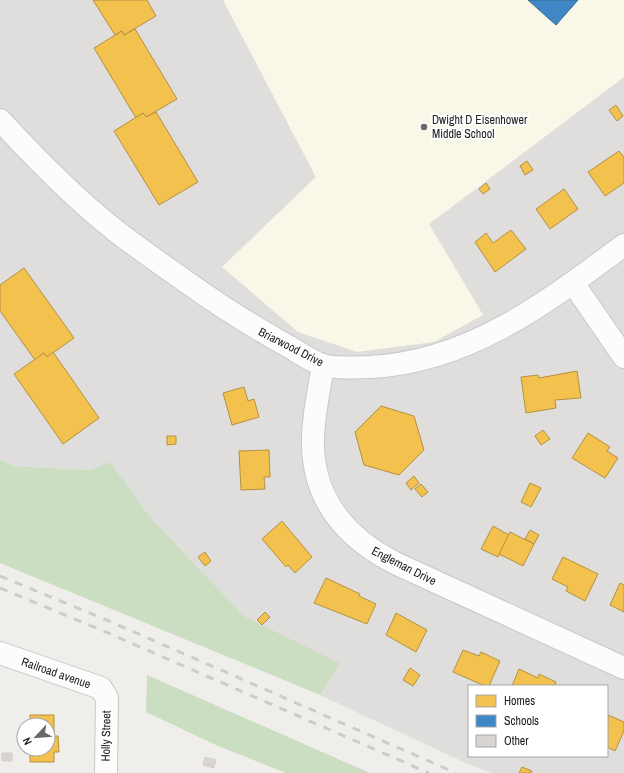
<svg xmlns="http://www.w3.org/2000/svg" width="624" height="773" font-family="'Archivo Narrow',sans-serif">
  <rect width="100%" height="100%" fill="#f0eeeb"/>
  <path fill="#dfdedc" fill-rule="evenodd" d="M0,0H223L316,177L223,267L483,315L429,224L624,77V773H492L468,764L320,695L340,663L244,616L151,518L110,462L90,470L12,466L0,459ZM469,686H607V756H469Z"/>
  <polygon fill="#f8f7e8" points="223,0 624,0 624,77 429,224 483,315 434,342 357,352 298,332 222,267 316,177"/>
  <g fill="#cbdec1">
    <polygon points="0,459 12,466 90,470 110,462 151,518 244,616 340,663 320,695 0,563"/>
    <polygon points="147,675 370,773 286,773 218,746 146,712"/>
  </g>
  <g fill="#f2c14e" stroke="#b49141">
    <polygon points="93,0 147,0 156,16 124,35 122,31 115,35"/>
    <polygon points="135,29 177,99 146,117 143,113 136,118 94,48 122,31 124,35"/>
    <polygon points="616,105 623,116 617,121 609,110"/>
    <polygon points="156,112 198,182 159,205 114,131 143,113 146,117"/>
    <polygon points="619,151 624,157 624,183 605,196 588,172"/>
    <polygon points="527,161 533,170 525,175 520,166"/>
    <polygon points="486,183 490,189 483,194 479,189"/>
    <polygon points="564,189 578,209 550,229 536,209"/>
    <polygon points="511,230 526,249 495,272 475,242 486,233 493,243"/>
    <polygon points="24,268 74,338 47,357 44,353 35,360 0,311 0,285"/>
    <polygon points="53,352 99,418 63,444 14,374 44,353 47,357"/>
    <polygon points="577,371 581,398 555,400 556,408 526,413 521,377 538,375 539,378"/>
    <polygon points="244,387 248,401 254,399 259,417 232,425 223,393"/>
    <polygon points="381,406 414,416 424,450 399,475 364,465 355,432"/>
    <polygon points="543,430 550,439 541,445 535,436"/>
    <polygon points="588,433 610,447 607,451 618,458 605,478 572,458"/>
    <polygon points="167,436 176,436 176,444 167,445"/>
    <polygon points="269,450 270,477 264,477 265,489 241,490 239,451"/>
    <polygon points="414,476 419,483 411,490 406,483"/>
    <polygon points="530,483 541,488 531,507 521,502"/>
    <polygon points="421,484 428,492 422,497 415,489"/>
    <polygon points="282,521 312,557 295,573 288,565 286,567 262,539"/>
    <polygon points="493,526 509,535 498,557 481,549"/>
    <polygon points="530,530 539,535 534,544 525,539"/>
    <polygon points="510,532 534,544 523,566 499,554"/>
    <polygon points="205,552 211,561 205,566 198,557"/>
    <polygon points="563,557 598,574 585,601 566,591 568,587 552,579"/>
    <polygon points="326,578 360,594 359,596 376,604 367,624 314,603"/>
    <polygon points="620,583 624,585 624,612 610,605"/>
    <polygon points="265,612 270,617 262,625 257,620"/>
    <polygon points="396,613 427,630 416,652 386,635"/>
    <polygon points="463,650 479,656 481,652 500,661 489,686 485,686 453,672"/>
    <polygon points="410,668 420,675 413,686 403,680"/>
    <polygon points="519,669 538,678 539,674 556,682 555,686 512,686"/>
    <polygon points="30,715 54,715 54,736 58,736 59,752 54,752 54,762 30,762 30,749 48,749 48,725 30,725"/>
    <polygon points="608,715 624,722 624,731 615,751 607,747"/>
    <polygon points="522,767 532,771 531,773 519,773"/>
  </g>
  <polygon fill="#3f88c5" stroke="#366994" points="528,0 578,0 556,25"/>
  <g fill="#d7d4d2" stroke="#d3d0cc">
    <rect x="2" y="753" width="10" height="8"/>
    <polygon points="205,757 216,760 214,768 203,765"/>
  </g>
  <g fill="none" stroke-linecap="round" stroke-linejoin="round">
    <g stroke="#c9c8c7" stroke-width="24">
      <g id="minor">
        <path d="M0,120C36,159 74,198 116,231C139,249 164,266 188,283C220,306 252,326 286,345C297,351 309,360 322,365C333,369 357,367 370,367C470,362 547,302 624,245"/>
        <polyline points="573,283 624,357"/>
        <path d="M323,365C319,392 312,420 313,447C315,504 349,540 397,564L624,668"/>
        <polyline points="0,653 101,688 107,698 106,773"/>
      </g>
    </g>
    <use href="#minor" stroke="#fdfcfc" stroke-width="22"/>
    <g stroke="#ccc" stroke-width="3" stroke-dasharray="8 8" stroke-linecap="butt">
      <polyline points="0,576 109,621 456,773"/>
      <polyline points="0,588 101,630 429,773"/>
    </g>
  </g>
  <circle fill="#6a6968" stroke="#fff" stroke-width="1.5" cx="424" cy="127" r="4"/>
  <g text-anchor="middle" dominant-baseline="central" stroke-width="4" stroke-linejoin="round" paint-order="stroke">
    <g font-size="12" fill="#222" stroke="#fff" text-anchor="start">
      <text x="432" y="120">Dwight D Eisenhower<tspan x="432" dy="14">Middle School</tspan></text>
    </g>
    <g font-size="12" fill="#222" stroke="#fff">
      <text transform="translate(291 347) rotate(27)">Briarwood Drive</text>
      <text transform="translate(404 566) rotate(27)">Engleman Drive</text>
      <text transform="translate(56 673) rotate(19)">Railroad avenue</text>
      <text transform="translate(106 736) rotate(-89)">Holly Street</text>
    </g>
  </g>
  <rect x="468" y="685" width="140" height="72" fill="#ffffff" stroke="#a7a7a7"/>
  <rect x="476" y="695" width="20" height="12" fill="#f2c14e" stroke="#a7a7a7"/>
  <text x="504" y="705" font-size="12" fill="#222222">Homes</text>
  <rect x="476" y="715" width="20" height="12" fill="#3f88c5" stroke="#a7a7a7"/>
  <text x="504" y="725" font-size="12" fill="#222222">Schools</text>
  <rect x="476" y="735" width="20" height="12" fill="#d7d4d2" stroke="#a7a7a7"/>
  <text x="504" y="745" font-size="12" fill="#222222">Other</text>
  <g transform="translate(36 737) rotate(244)"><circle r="19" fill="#ffffff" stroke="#a7a7a7"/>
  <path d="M0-3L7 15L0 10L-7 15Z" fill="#6a6968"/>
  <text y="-6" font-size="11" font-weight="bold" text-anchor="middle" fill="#222222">N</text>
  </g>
</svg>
